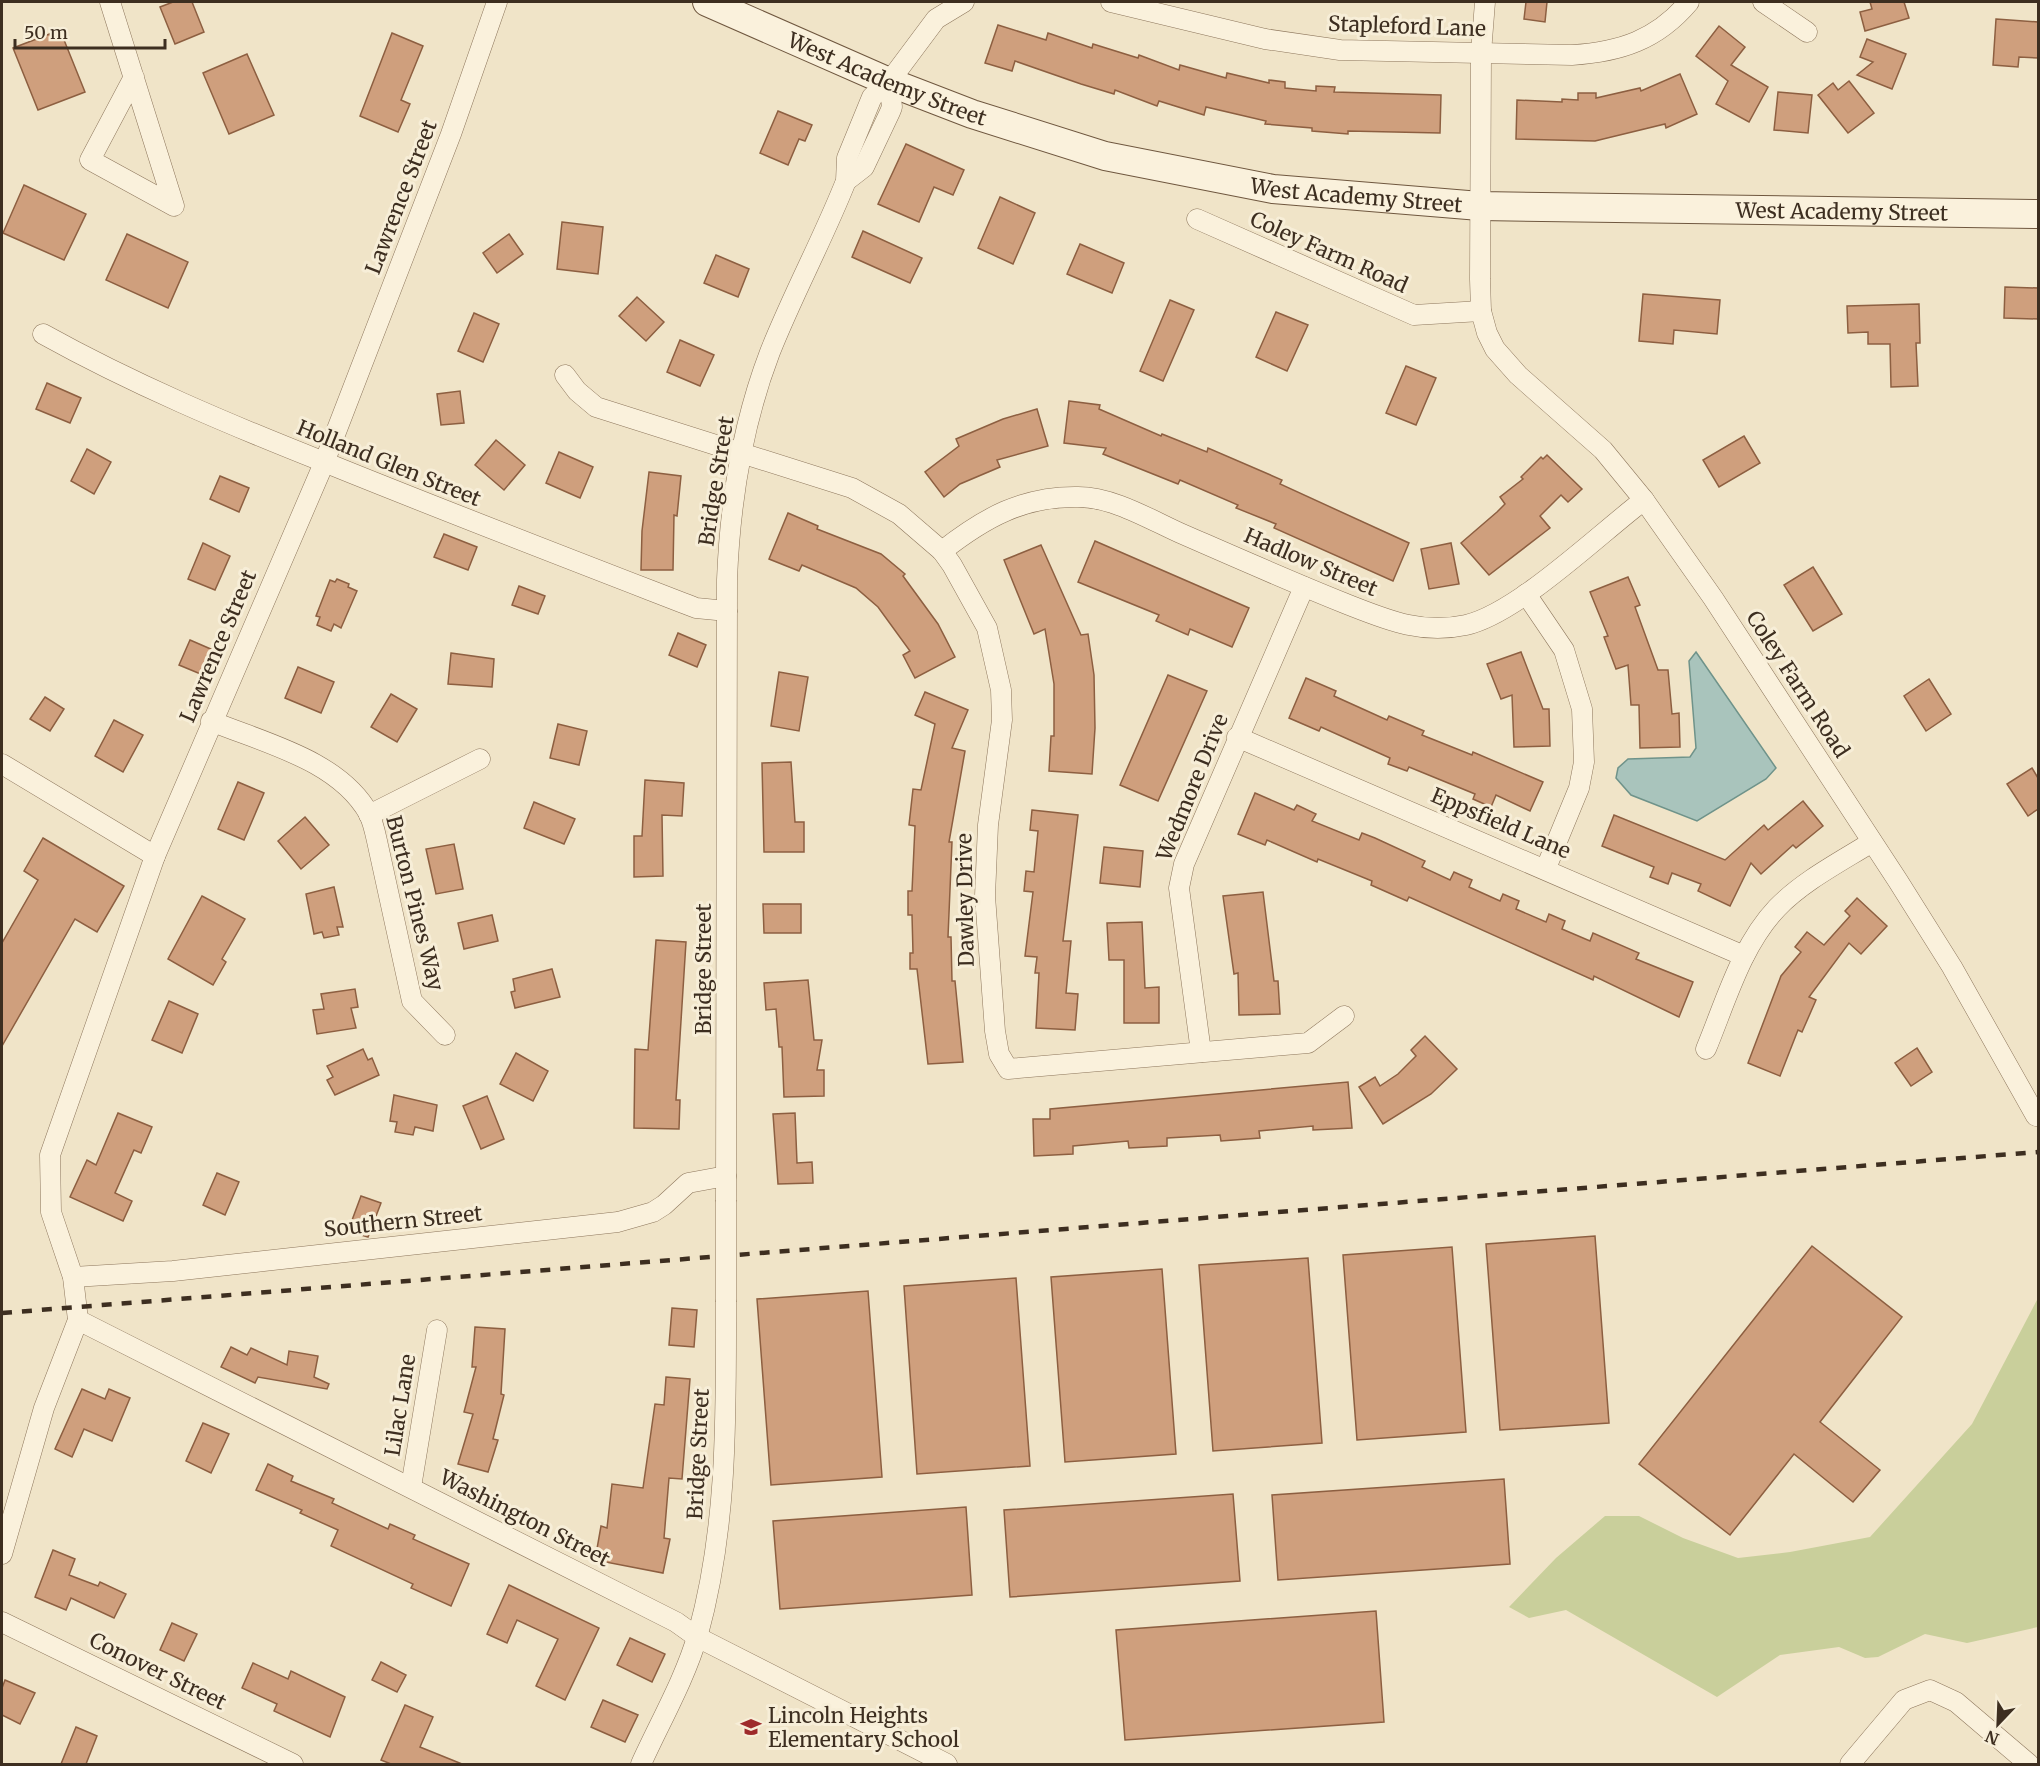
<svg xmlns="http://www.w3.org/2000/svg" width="2040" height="1766" font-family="Merriweather,serif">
  <rect width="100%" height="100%" fill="#f0e4c8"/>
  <polygon fill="#c9cf9b" points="2038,1298 2038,1627 1967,1643 1925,1634 1878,1657 1865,1658 1839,1647 1780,1655 1717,1697 1566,1610 1529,1618 1509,1607 1556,1558 1605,1516 1639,1516 1683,1538 1738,1558 1790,1552 1870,1537 1972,1424"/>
  <polygon fill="#a9c4bc" stroke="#6f938a" stroke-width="1.5" points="1696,652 1776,768 1766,779 1697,821 1631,795 1616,778 1618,768 1628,759 1690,757 1696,748 1689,661"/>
  <g fill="#cf9f7d" stroke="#8d5f41" stroke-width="1.5">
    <polygon points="173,2 192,2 204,32 175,44 160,7"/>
    <polygon points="1526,2 1547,2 1545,22 1524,19"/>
    <polygon points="1870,2 1904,2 1909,18 1865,31 1860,12 1872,9"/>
    <polygon points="1996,19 2038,22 2038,58 2019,57 2018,67 1993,65"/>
    <polygon points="998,25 1046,40 1048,33 1092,48 1093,44 1138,58 1139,55 1179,70 1180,65 1226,78 1227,73 1269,83 1269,80 1285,82 1285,88 1316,91 1316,86 1335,87 1334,92 1441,95 1440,133 1348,131 1348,134 1312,131 1312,128 1265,124 1266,121 1206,107 1204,115 1159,101 1157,106 1115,90 1114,94 1081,84 1015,61 1012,71 985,63"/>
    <polygon points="1719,26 1745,47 1731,65 1768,87 1749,122 1716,104 1728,81 1696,56"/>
    <polygon points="60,30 85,92 38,110 13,48"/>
    <polygon points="392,33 423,46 401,100 410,104 398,132 360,116"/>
    <polygon points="1867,39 1906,54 1892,89 1857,75 1873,62 1860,57"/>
    <polygon points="247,54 274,115 229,134 203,73"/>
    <polygon points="1680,74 1697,114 1666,128 1665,124 1595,141 1516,139 1517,100 1562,102 1562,99 1578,100 1578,93 1596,93 1596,98 1640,88 1641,91"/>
    <polygon points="1849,81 1874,113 1848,133 1818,95 1833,83 1838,90"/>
    <polygon points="1778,92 1812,95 1808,133 1774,130"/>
    <polygon points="778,111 812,125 805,141 799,139 788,165 760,153"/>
    <polygon points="906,144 964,170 953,195 934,187 919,222 878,204"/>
    <polygon points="24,185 86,214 64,260 3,233"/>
    <polygon points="1000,197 1035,213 1013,264 978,248"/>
    <polygon points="562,222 603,227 598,274 557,269"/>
    <polygon points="863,231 922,258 910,283 852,257"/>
    <polygon points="127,234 188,262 168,308 106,280"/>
    <polygon points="509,234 523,254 497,273 483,253"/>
    <polygon points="1080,244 1124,263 1112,293 1067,274"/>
    <polygon points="716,255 749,269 738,297 704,283"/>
    <polygon points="2005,287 2038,288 2038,319 2004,318"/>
    <polygon points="1643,294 1720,300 1717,334 1674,330 1673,344 1639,341"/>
    <polygon points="637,297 664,322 646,341 619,316"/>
    <polygon points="1170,300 1194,310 1163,381 1140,371"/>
    <polygon points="1919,304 1920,343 1916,343 1918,386 1891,387 1890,344 1868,344 1868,332 1848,333 1847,306"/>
    <polygon points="1276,312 1308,325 1287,371 1256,357"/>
    <polygon points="474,313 499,324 483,362 458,351"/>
    <polygon points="680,340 714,355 700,386 667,372"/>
    <polygon points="1406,366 1436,378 1416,425 1386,413"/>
    <polygon points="47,383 81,398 70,423 36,409"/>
    <polygon points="460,391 464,423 441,425 437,394"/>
    <polygon points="1069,401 1100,405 1099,409 1161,436 1162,434 1207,452 1208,448 1282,480 1280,484 1409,543 1393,581 1274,528 1276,524 1236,508 1238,505 1180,480 1178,484 1103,454 1106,448 1064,443"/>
    <polygon points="1037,409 1048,446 997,460 1000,467 960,484 944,497 925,472 959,446 956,439 1003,419"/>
    <polygon points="1744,436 1760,463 1719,487 1703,460"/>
    <polygon points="496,440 525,465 504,490 475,465"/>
    <polygon points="87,449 111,462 94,494 71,481"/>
    <polygon points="559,452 593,467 580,498 546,483"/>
    <polygon points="1547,455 1582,489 1568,502 1561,495 1540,516 1550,528 1489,575 1461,543 1497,512 1505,504 1500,497 1523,479 1521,477 1541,457 1543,459"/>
    <polygon points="649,472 681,476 677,516 674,515 673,570 641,570 642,531"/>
    <polygon points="220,476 249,488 239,512 210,499"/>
    <polygon points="788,513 818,526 817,529 881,554 905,574 903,576 938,624 955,657 915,678 903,655 910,651 878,607 856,588 802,565 799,571 769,559"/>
    <polygon points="444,534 477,547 468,570 434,557"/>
    <polygon points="1095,541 1249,608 1232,647 1190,629 1188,635 1156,621 1159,615 1078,582"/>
    <polygon points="203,543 230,556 215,590 188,579"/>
    <polygon points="1451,543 1459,584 1429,589 1421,549"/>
    <polygon points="1041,545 1081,635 1088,634 1094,675 1095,728 1092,774 1049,771 1051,736 1054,736 1054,684 1045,629 1034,634 1004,560"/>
    <polygon points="1813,567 1842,614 1813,631 1784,585"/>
    <polygon points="1628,577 1640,605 1635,607 1658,670 1668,670 1672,714 1679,713 1680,747 1640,748 1639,705 1631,705 1628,665 1616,669 1604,637 1608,636 1590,592"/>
    <polygon points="337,579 349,584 348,587 357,591 341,628 334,624 331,631 317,625 320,617 316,616 330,580 335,582"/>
    <polygon points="519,586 545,596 538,614 512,605"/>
    <polygon points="678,633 706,645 697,667 669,655"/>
    <polygon points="190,640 213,650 203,675 179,665"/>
    <polygon points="1521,652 1543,709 1549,709 1550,746 1514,747 1512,695 1501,699 1487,664"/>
    <polygon points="451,653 494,659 492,687 448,684"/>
    <polygon points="298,667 334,682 321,713 285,698"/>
    <polygon points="779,672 808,677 799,731 771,726"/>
    <polygon points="1168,675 1207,691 1158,801 1120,785"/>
    <polygon points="1306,678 1336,691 1334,696 1387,720 1389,716 1424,731 1422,735 1472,755 1473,752 1543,782 1530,811 1496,795 1491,807 1473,799 1475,794 1409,767 1407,771 1388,764 1390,758 1321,727 1319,731 1289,718"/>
    <polygon points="1929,679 1951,714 1926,731 1904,696"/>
    <polygon points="925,692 968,710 952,748 965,751 949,842 952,842 948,937 951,937 952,981 955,981 963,1062 928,1064 917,969 910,969 910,953 913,953 912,915 908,915 908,891 912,891 915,826 909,825 913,789 921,790 935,724 915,715"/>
    <polygon points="391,694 417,709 397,742 371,727"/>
    <polygon points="45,697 64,709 50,731 30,719"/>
    <polygon points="114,720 143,735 123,772 95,756"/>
    <polygon points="558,724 587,731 579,765 550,758"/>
    <polygon points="791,762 795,822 804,822 804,852 764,852 762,763"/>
    <polygon points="2032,768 2038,778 2038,809 2028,816 2007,784"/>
    <polygon points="645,780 684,783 682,816 662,815 663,876 634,877 634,836 642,836"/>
    <polygon points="238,782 264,793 244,840 218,829"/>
    <polygon points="1255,793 1294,810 1297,805 1316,814 1312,821 1359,840 1362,833 1375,838 1425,861 1422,867 1450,880 1454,872 1472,880 1469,887 1500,901 1503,894 1519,901 1516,909 1546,922 1549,914 1565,921 1562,929 1590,941 1593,933 1639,953 1636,959 1693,982 1679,1017 1594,976 1593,980 1409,897 1407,901 1371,885 1372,881 1318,859 1317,862 1267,840 1265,845 1238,834"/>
    <polygon points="1803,801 1823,826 1796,848 1793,845 1761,874 1751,863 1730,906 1698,891 1701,884 1672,873 1668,884 1650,877 1654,867 1602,846 1614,815 1725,860 1764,825 1768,830"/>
    <polygon points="534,802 575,819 564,844 524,828"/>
    <polygon points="1032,810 1078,815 1063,941 1071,941 1066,993 1078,994 1075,1030 1036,1028 1039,973 1035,973 1037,957 1025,956 1033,892 1024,891 1026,871 1034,872 1038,831 1030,830"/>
    <polygon points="305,817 329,845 301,869 278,841"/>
    <polygon points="43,838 124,886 97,932 75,919 2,1046 2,943 38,880 24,871"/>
    <polygon points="454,844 463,889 436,894 426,849"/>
    <polygon points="1104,847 1143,851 1140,887 1100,883"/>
    <polygon points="334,887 343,927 337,927 339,935 324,938 322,932 314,934 306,894"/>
    <polygon points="1263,892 1274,981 1278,981 1280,1014 1239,1015 1238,973 1234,974 1223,896"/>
    <polygon points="202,896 245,919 222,959 226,962 213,985 168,959"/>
    <polygon points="1857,898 1887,926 1861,954 1849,943 1809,997 1816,1000 1802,1032 1798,1030 1780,1076 1748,1063 1781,976 1801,952 1795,947 1807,932 1824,945 1850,916 1845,911"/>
    <polygon points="763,904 801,904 801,933 764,933"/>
    <polygon points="492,915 498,941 464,949 458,923"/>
    <polygon points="1142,922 1145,988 1159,987 1159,1023 1124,1023 1124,960 1109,960 1107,923"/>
    <polygon points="656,940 686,942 676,1100 680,1100 679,1129 634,1128 635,1049 648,1050"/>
    <polygon points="552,969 560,997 515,1008 511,992 515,991 513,979"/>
    <polygon points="808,980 814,1040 822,1040 817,1070 824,1070 824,1096 784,1097 782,1047 779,1047 776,1009 766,1010 764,983"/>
    <polygon points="355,989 358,1007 351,1008 356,1028 317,1034 313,1010 324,1009 321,994"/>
    <polygon points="169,1001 198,1014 182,1053 152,1040"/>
    <polygon points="1425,1036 1457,1069 1431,1094 1383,1124 1359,1087 1375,1077 1380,1086 1398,1074 1416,1056 1411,1050"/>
    <polygon points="1917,1048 1932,1072 1911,1086 1895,1063"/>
    <polygon points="363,1049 368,1060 372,1058 379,1075 335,1095 327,1080 333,1077 327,1066"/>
    <polygon points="516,1053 548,1071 533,1101 500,1084"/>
    <polygon points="1348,1082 1352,1128 1313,1130 1313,1126 1259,1131 1260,1138 1221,1141 1220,1135 1167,1138 1167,1146 1129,1148 1128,1141 1073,1146 1073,1154 1034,1156 1033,1119 1050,1119 1050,1109"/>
    <polygon points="394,1095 437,1105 433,1131 415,1127 413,1135 395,1132 397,1122 390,1121"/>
    <polygon points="487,1096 504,1139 481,1149 463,1106"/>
    <polygon points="118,1113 152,1127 141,1153 134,1150 115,1193 132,1201 123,1221 70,1197 87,1160 96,1165"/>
    <polygon points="795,1113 797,1163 812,1162 813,1183 778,1184 773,1114"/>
    <polygon points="217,1173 239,1182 225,1215 203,1205"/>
    <polygon points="361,1196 381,1203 368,1237 348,1231"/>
    <polygon points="1595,1236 1609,1423 1500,1430 1486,1244"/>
    <polygon points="1812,1246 1902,1317 1820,1422 1880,1470 1853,1502 1794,1454 1730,1535 1639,1464"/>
    <polygon points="1452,1247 1466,1432 1357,1440 1343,1255"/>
    <polygon points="1308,1258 1322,1443 1213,1451 1199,1265"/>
    <polygon points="1162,1269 1176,1454 1065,1462 1051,1277"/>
    <polygon points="1016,1278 1030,1466 917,1474 904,1286"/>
    <polygon points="868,1291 882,1477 771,1485 757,1299"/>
    <polygon points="672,1308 697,1310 694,1347 669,1345"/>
    <polygon points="475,1327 505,1329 501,1394 504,1395 493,1439 498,1440 488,1472 458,1464 473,1414 464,1412 476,1367 472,1367"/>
    <polygon points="231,1347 247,1355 251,1348 287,1365 289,1351 318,1356 314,1377 329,1384 327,1389 258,1377 255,1383 221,1367"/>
    <polygon points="666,1377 690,1379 682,1479 669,1478 664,1538 670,1539 663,1573 595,1560 601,1526 607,1528 612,1484 643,1488 655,1404 664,1405"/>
    <polygon points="82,1389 105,1399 109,1389 130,1398 112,1441 84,1429 72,1457 55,1449"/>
    <polygon points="203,1423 229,1434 211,1473 186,1461"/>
    <polygon points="268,1464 293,1476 291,1481 334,1499 332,1503 388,1529 390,1524 415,1535 413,1539 469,1564 451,1606 411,1588 413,1584 331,1546 338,1530 300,1513 302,1510 256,1490"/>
    <polygon points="1504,1479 1510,1564 1278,1580 1272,1495"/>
    <polygon points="1233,1494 1240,1581 1010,1597 1004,1510"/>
    <polygon points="966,1507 972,1595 780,1609 773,1521"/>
    <polygon points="53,1550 75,1559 69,1575 98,1586 100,1582 126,1594 114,1618 71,1598 66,1610 35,1597"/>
    <polygon points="509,1585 599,1628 565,1700 536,1686 558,1639 517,1620 507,1643 487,1634"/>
    <polygon points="1376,1611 1384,1722 1125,1740 1116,1630"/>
    <polygon points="172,1623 197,1634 184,1661 160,1650"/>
    <polygon points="630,1638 665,1654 652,1682 617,1665"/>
    <polygon points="381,1662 406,1675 397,1692 372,1680"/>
    <polygon points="253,1663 288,1679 291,1671 345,1697 330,1737 274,1711 277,1704 242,1688"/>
    <polygon points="5,1680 35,1693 20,1724 2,1715 2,1688"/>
    <polygon points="603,1700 638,1715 625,1742 591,1727"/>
    <polygon points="405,1705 433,1717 420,1747 462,1764 391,1764 381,1760"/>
    <polygon points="76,1727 97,1736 86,1764 61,1764"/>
  </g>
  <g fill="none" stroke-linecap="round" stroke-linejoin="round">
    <g stroke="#8d765c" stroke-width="21">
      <g id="minor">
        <polyline points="110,2 174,206 90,160 134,77"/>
        <path d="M1111,2L1265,39L1340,50L1572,55C1620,52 1657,40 1689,2"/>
        <polyline points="1485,2 1481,53 1480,279 1481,311 1487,333 1495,349 1518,375 1603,450 1644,500 1713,598 1898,881 1952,967 2036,1116"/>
        <polyline points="1763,2 1807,32"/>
        <polyline points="846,181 864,167 890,112 892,107 889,82"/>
        <polyline points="1197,219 1414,315 1481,311"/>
        <path d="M43,334C133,384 228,424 324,462C447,512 572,560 696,608L727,611"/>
        <polyline points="565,375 577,391 596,407 852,488 899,514 942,551 952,565 987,628 1001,690 1002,720 988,825 985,896 995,1031 999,1054 1008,1069 1308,1043 1344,1016"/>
        <path d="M942,551C984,518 1023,496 1078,497C1113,497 1149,519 1180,533C1235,557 1289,581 1344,603C1385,619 1420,635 1466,625C1518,613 1599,534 1644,500"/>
        <polyline points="1526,594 1564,650 1582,709 1584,762 1579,788 1546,868"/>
        <path d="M211,721C264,743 339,760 369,814C373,822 375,832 377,841L412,1001L445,1035"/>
        <polyline points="1237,737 1744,956"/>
        <polyline points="2,764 155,856"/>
        <polyline points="369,815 480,759"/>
        <path d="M1706,1049C1726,1001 1741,946 1777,908C1803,881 1840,862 1872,842"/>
        <polyline points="1201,1052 1179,888 1184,864 1304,587"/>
        <path d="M726,1200L727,580C730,502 742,425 770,352C793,294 823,239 846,181L847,158L872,97L889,82L936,19L964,2"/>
        <polyline points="73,1277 173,1271 618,1222 653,1212 664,1205 688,1183 726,1176"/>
        <polyline points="78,1320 676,1622 697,1637 947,1764"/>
        <polyline points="411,1487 437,1330"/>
        <polyline points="2,1554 44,1408 78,1320 73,1277 51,1212 50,1155 155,856 324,463 451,134 497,2"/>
        <polyline points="2,1622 293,1764"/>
        <path d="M641,1764C660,1722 685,1679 698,1634C728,1526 726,1414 726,1302"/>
        <polyline points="1850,1764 1904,1700 1930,1690 1956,1702 2029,1764"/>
      </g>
    </g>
    <g stroke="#6f573f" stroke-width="30">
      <g id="secondary">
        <path id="s1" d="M707,2L889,82L972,114L1105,156L1273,189L1480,206L2038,214"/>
      </g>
    </g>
    <use href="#minor" stroke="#faf1dc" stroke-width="20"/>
    <use href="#secondary" stroke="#faf1dc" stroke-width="28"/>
    <polyline stroke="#3d2e20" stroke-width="4.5" stroke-dasharray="10 10" stroke-linecap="butt" points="2,1313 2038,1152"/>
    <g stroke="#8d765c" stroke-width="21" stroke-linecap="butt">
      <polyline id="minor-bridge" points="726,1200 726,1302"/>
    </g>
    <use href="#minor-bridge" stroke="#faf1dc" stroke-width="20"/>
  </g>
  <defs>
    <g id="school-bare" transform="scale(1.62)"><path d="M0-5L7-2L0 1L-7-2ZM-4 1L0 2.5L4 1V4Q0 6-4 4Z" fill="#9e2a2b" stroke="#f7eed8" stroke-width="2.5" paint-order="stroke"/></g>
  </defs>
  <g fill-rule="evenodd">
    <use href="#school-bare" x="751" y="1727"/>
  </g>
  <g text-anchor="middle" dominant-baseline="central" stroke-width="6" stroke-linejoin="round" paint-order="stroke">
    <g font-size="21" fill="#3d2e20" stroke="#f7eed8">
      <text transform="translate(1407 26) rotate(2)">Stapleford Lane</text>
      <text stroke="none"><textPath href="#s1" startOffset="196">West Academy Street</textPath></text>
      <text stroke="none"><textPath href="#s1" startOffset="682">West Academy Street</textPath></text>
      <text transform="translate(401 197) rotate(-69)">Lawrence Street</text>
      <text stroke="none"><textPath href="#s1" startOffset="1168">West Academy Street</textPath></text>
      <text transform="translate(1329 252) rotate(24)">Coley Farm Road</text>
      <text transform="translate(389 463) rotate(22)">Holland Glen Street</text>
      <text transform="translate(716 481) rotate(-81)">Bridge Street</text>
      <text transform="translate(1311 562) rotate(23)">Hadlow Street</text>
      <text transform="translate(218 646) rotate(-67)">Lawrence Street</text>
      <text transform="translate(1798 684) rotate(57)">Coley Farm Road</text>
      <text transform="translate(1192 787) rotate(-68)">Wedmore Drive</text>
      <text transform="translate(1501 823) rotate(23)">Eppsfield Lane</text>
      <text transform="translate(965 900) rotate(-91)">Dawley Drive</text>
      <text transform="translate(415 903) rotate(76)">Burton Pines Way</text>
      <text transform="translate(703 969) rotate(-90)">Bridge Street</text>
      <text transform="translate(403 1221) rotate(-6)">Southern Street</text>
      <text transform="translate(400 1405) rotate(-81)">Lilac Lane</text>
      <text transform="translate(698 1454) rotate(-87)">Bridge Street</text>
      <text transform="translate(525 1518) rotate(27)">Washington Street</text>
      <text transform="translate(158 1671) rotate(26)">Conover Street</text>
    </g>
    <g font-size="21" fill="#3d2e20" stroke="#f7eed8" text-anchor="start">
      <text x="768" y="1715">Lincoln Heights<tspan x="768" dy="24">Elementary School</tspan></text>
    </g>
  </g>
  <rect width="2040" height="1766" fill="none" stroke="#3d2e20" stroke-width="6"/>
  <g transform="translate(1998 1724) rotate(203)" stroke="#f7eed8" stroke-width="4.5" paint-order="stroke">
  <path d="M0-4.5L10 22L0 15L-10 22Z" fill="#3d2e20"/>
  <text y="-9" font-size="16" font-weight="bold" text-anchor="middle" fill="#3d2e20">N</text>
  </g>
  <path d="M15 39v9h150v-9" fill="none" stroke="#3d2e20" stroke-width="3"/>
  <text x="24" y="39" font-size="18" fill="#3d2e20" stroke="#f7eed8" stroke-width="4.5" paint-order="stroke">50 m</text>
</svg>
